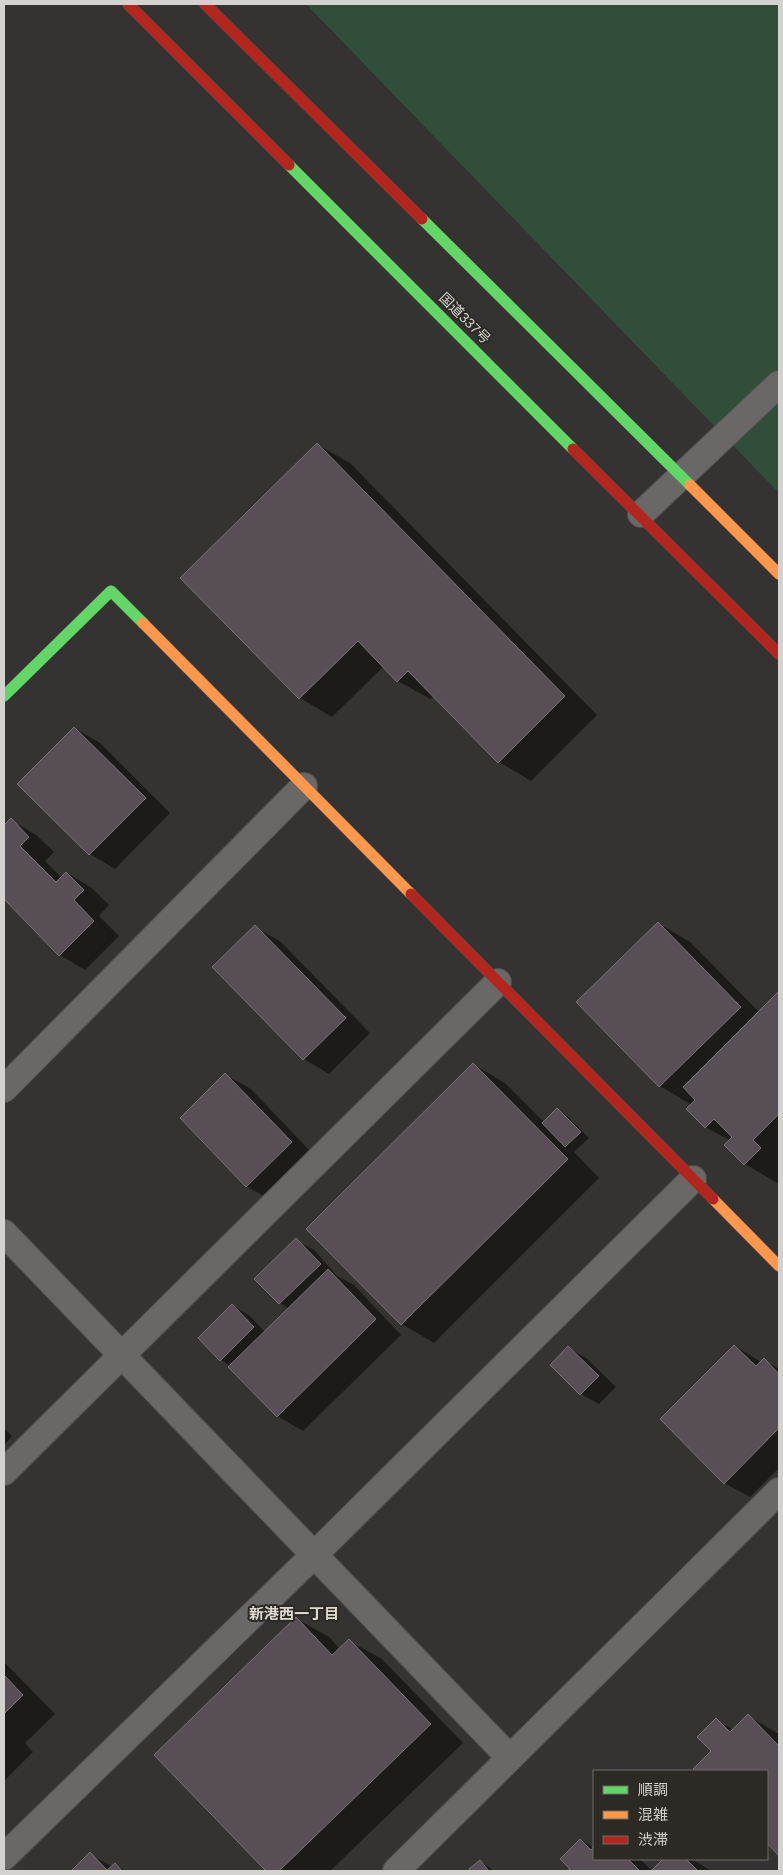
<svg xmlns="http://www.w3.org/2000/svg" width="783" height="1875" font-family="Arial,'Noto Sans JP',sans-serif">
  <rect width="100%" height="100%" fill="#353331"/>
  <polygon fill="#304e3a" points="306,4 779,4 779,493"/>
  <g fill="#0007">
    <polygon points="318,445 350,463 597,715 531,781 499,762 434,696 430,699 398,681 384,666 332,717 300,698"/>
    <polygon points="74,728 100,743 170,813 115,869 90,854 19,784"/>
    <polygon points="11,820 36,835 54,852 45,861 62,878 67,873 92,888 109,905 99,916 119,936 85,970 60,955 4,897 4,821 7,823"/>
    <polygon points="658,923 690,942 760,1013 779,993 779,1181 777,1183 745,1164 726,1145 731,1141 705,1127 692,1105 660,1086"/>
    <polygon points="255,927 281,942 370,1033 329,1074 304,1059"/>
    <polygon points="473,1064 505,1083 544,1122 558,1110 566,1115 589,1138 574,1152 599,1178 434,1343 402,1324"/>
    <polygon points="226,1075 251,1089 317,1158 272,1201 246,1186"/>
    <polygon points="296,1240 314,1250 337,1276 354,1285 401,1335 303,1431 277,1416 231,1366 221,1360 232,1305 250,1316 265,1332 289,1309 280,1303 256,1279"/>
    <polygon points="735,1346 761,1362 764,1360 779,1369 779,1468 750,1497 724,1483"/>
    <polygon points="568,1348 586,1358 616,1387 599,1404 581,1394 552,1365"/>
    <polygon points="4,1428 12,1436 4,1445"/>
    <polygon points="297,1619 329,1637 340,1649 349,1641 382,1659 463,1743 330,1871 267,1871 156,1755"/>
    <polygon points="4,1662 55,1714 25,1743 33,1752 4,1781"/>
    <polygon points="748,1716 779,1734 779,1854 767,1841 767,1771 697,1771 695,1769 713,1751 716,1720 734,1730"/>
    <polygon points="581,1840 594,1848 594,1859 640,1859 652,1871 569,1871"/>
    <polygon points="90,1854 113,1867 115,1865 126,1871 73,1871"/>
    <polygon points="665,1859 692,1859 711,1871 653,1871"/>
    <polygon points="481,1862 489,1867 493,1871 472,1871 471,1870"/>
  </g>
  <g fill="#584e55" stroke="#757373">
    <polygon points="317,443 565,696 498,763 408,671 397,682 358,641 299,699 180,578"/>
    <polygon points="74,727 146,798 89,855 17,784"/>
    <polygon points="11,818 29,837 20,846 56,882 66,872 84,890 74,900 94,921 59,956 4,899 4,825"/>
    <polygon points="658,922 741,1007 659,1087 576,1002"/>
    <polygon points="255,925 346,1018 303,1060 212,967"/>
    <polygon points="779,991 779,1114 753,1140 761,1148 744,1165 724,1145 732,1137 714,1119 705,1128 686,1109 695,1100 683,1087"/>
    <polygon points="473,1063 568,1159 401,1325 306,1229"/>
    <polygon points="225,1073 292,1142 246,1187 180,1118"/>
    <polygon points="557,1108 581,1132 565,1147 542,1123"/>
    <polygon points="296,1238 321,1264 279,1304 254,1279"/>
    <polygon points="328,1269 376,1319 277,1417 228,1367"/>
    <polygon points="232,1304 254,1327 220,1361 198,1338"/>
    <polygon points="734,1345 756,1366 764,1358 779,1374 779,1428 724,1484 660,1419"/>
    <polygon points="568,1346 599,1376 580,1395 550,1365"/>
    <polygon points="296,1617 332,1655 349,1639 431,1724 279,1871 266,1871 154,1755"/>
    <polygon points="4,1675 23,1695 4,1714"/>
    <polygon points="748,1714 779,1746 779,1856 767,1843 767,1771 695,1771 693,1769 711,1751 697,1737 716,1718 730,1732"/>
    <polygon points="580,1839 591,1850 594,1846 594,1859 628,1859 640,1871 567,1871 570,1869 560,1859"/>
    <polygon points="90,1852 107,1870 115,1863 122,1871 71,1871"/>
    <polygon points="663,1859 686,1859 698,1871 651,1871"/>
    <polygon points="480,1860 489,1871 470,1871 469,1869"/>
  </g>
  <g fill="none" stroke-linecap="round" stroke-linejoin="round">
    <g stroke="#514f4d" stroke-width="28">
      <g id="street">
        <polyline points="641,514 779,384"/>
        <polyline points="4,1089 304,786"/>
        <polyline points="4,1233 510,1758"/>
        <polyline points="4,1472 498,982"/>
        <polyline points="4,1857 314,1555 693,1179"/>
        <polyline points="396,1871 779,1491"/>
      </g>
    </g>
    <g stroke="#514f4d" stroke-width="12">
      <g id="fast">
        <polyline points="289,165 573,449"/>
        <polyline points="422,219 690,485"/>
        <polyline points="4,696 111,591 143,623"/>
      </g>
    </g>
    <g stroke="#514f4d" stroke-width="12">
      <g id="slow">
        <polyline points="690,485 779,574"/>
        <polyline points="143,623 411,894"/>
        <polyline points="713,1199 779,1266"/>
      </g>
    </g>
    <g stroke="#514f4d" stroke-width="12">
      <g id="jam">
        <polyline points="128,4 289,165"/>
        <polyline points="205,4 422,219"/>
        <polyline points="573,449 779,654"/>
        <polyline points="411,894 713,1199"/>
      </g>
    </g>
    <use href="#street" stroke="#696866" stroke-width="26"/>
    <use href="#fast" stroke="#63d668" stroke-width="11"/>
    <use href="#slow" stroke="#ff974d" stroke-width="11"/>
    <use href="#jam" stroke="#b3261e" stroke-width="11"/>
  </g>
  <g text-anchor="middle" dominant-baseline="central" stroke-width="4" stroke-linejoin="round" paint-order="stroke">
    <g font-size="14" fill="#d4d2cf" stroke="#2d2a25">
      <text transform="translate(465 318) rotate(45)">国道337号</text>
    </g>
    <g font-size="15" font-weight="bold" fill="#dedad3" stroke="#2d2a25">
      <text x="294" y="1613">新港西一丁目</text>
    </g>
  </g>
  <rect width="783" height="1875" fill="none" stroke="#d4d2cf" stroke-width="10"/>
  <rect x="593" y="1770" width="175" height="90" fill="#2d2a25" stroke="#706d69"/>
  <rect x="603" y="1786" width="25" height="8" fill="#63d668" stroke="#706d69"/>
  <text x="638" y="1795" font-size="15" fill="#d4d2cf">順調</text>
  <rect x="603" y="1811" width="25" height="8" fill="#ff974d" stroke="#706d69"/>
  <text x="638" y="1820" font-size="15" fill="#d4d2cf">混雑</text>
  <rect x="603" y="1836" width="25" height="8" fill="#b3261e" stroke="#706d69"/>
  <text x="638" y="1845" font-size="15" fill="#d4d2cf">渋滞</text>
</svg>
